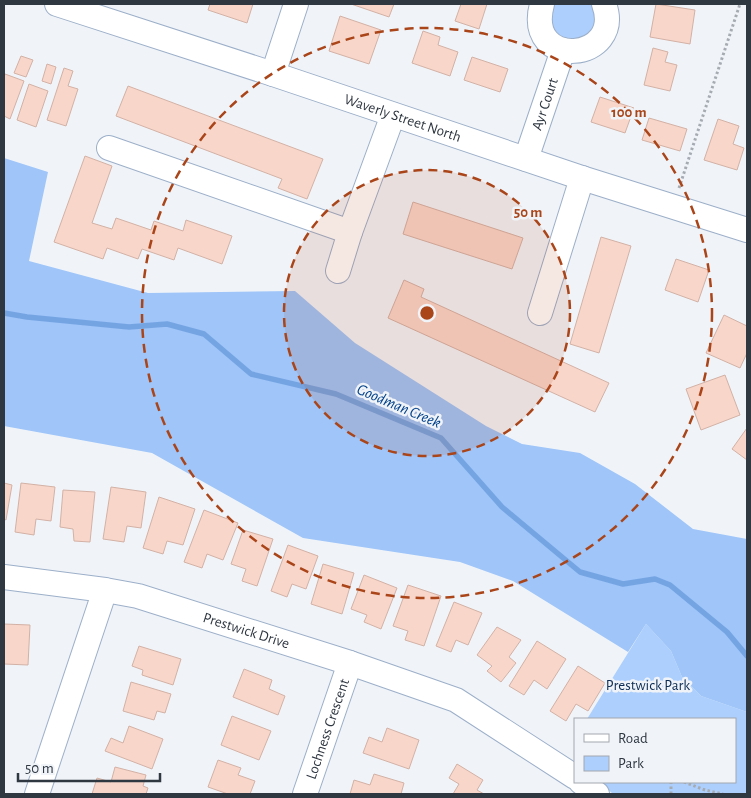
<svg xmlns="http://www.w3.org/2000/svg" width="751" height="798" font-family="'Alegreya Sans',sans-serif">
  <rect width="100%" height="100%" fill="#f0f4f9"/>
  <g fill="#adcffd">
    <polygon points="554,4 595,4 598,25 583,40 561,38 551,27 552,6"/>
    <polygon points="646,624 671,651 682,677 701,696 747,712 747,794 613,794 600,782 735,782 735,719 587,719"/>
  </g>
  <polygon fill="#9fc5f9" points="4,158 48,172 29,261 148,293 295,291 355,343 486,426 522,444 580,453 635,484 693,529 747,539 747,712 701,696 682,677 671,651 646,624 628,652 513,581 460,562 303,538 152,453 4,426"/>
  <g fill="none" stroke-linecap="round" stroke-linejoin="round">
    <polyline stroke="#75a4e3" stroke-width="5.5" points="4,313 27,317 129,327 167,324 204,334 251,374 336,394 441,438 502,507 580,572 623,584 655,579 670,585 727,632 747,656"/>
  </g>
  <g fill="#f9d6ca" stroke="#d3b1a5">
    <polygon points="210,4 253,4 247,23 208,10"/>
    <polygon points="351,4 394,4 389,17"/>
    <polygon points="461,4 487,4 479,29 455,21"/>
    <polygon points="656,4 695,10 690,44 650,37"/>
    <polygon points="340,16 381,30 369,64 329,51"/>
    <polygon points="423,31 440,37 438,45 458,52 450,76 412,63"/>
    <polygon points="653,48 668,52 665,62 677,65 670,91 644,85"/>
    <polygon points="21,56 33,60 26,77 14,73"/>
    <polygon points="472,57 508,69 500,92 464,80"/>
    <polygon points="47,64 56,67 51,84 42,81"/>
    <polygon points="64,68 73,71 68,86 78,89 66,126 47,120"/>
    <polygon points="5,74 24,81 10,119 4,116 4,78"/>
    <polygon points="29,84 48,91 36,127 17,120"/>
    <polygon points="128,86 323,159 307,199 278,188 282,179 116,116"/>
    <polygon points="600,97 634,108 625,133 591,122"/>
    <polygon points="649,118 687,129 680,151 642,140"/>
    <polygon points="718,119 739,126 733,144 744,148 737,170 704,160"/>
    <polygon points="85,156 112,166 92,223 112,229 116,218 151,230 154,221 183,231 186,220 232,236 222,264 178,248 174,260 142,249 138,259 107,248 103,259 54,242"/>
    <polygon points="413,202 523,238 512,269 403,234"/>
    <polygon points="601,237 631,246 599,353 570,344"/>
    <polygon points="676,259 709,270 698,302 665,290"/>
    <polygon points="404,280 424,289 421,297 609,383 595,412 388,318"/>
    <polygon points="724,315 747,326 747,353 740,368 706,353"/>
    <polygon points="725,375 740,415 701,430 686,389"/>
    <polygon points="747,428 747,460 732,449"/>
    <polygon points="4,483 12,485 6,520 4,519"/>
    <polygon points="21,483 55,487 51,521 36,519 34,535 15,532"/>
    <polygon points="111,487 146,492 141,528 127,526 124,542 103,539"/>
    <polygon points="63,490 95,492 90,542 74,541 73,529 60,527"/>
    <polygon points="159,497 195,509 183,545 167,541 163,554 143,548"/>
    <polygon points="204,510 238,523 223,560 207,554 202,568 184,562"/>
    <polygon points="243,530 273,539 257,586 242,581 246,569 231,564"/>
    <polygon points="288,545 318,556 306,589 292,584 287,597 271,591"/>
    <polygon points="323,564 354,573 342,614 311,604"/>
    <polygon points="364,575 397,588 381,629 364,622 367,615 351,609"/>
    <polygon points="408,585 441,596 424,646 405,640 408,631 393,626"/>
    <polygon points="454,602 482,613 468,645 456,640 451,652 436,646"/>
    <polygon points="4,624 30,625 28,665 4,664"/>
    <polygon points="497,627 521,640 509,657 516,663 501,682 487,671 492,666 477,655"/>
    <polygon points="537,641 566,659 547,689 534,680 524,695 509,686"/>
    <polygon points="139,646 181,659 173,685 142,675 143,670 132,666"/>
    <polygon points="578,666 605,683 588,711 576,704 566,721 550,711"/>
    <polygon points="244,669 272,680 269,689 285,696 278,715 233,697"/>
    <polygon points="131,682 171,694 165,713 157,711 154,720 123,711"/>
    <polygon points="232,716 271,731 259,760 221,745"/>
    <polygon points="129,726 163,739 152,769 105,751 111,738 123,743"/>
    <polygon points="387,728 419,740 409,769 363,753 369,737 382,742"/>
    <polygon points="218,760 241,768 238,775 255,781 250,794 228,794 208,787"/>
    <polygon points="457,764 483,780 477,790 484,794 453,794 459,784 449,778"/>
    <polygon points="115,767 146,775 143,786 148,788 146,794 92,794 97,778 111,782"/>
    <polygon points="374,774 404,783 401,794 350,794 354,780 370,785"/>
  </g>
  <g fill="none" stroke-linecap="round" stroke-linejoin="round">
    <g stroke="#9cafc9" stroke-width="26">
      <g id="minor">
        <path id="s1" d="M57,4L273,74L582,178L747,230"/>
        <path d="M542,4C524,71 625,62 604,4"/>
        <polyline points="273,74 296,4"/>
        <polyline points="109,148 350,232"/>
        <path id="s2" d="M526,159L563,50"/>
        <polyline points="338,271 350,232 393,115"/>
        <polyline points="540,313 582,178"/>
        <path id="s3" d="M4,577L105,590L138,596L350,663L456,700L575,777"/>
        <polyline points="581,782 597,794"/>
        <polyline points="37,794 105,590"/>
        <path id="s4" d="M305,794L350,663"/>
      </g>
    </g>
    <g stroke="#a6abb2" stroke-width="3" stroke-dasharray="2.5 2.5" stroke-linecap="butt">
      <polyline points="679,188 740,4"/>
      <polyline points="684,782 705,790 723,794"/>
      <polyline points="671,794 671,782"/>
    </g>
    <use href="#minor" stroke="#fff" stroke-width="24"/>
  </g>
  <circle cx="427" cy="313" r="143" fill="#aa4519" fill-opacity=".12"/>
  <g fill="none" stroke="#aa4519" stroke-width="2.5" stroke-dasharray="9 6">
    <circle cx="427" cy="313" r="143"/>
    <circle cx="427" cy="313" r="285"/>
  </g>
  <g text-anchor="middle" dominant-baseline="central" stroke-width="5" stroke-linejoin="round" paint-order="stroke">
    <g font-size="15" fill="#2f3741" stroke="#f0f4f9">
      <text stroke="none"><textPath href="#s2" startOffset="58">Ayr Court</textPath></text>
      <text stroke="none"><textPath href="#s1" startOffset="364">Waverly Street North</textPath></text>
      <text stroke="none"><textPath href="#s3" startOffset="249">Prestwick Drive</textPath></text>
      <text stroke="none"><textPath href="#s4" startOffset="69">Lochness Crescent</textPath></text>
    </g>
    <g font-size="15" fill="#0c2c54" stroke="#f0f4f9">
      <text x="648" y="685">Prestwick Park</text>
    </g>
    <g font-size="16" font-style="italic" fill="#00408a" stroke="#f0f4f9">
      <text transform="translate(399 406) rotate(23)">Goodman Creek</text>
    </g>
  </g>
  <circle cx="427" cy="313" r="8" fill="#aa4519" stroke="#f0f4f9" stroke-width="2.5"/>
  <g font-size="15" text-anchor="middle" font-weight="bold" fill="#aa4519" stroke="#f0f4f9" stroke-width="5" stroke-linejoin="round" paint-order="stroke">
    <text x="629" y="117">100 m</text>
    <text x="528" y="217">50 m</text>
  </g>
  <rect width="751" height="798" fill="none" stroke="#2f3741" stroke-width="10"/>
  <rect x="574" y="718" width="162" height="65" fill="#f0f4f9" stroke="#a3a8af"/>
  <rect x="584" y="734" width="25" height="8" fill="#ffffff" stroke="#a3a8af"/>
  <text x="618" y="743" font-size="15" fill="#2f3741">Road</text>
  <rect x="584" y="756" width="25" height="15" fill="#adcffd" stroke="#a3a8af"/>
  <text x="618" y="768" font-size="15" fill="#2f3741">Park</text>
  <path d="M18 773v8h142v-8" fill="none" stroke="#2f3741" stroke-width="2.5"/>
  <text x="25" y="773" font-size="15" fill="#2f3741" stroke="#f0f4f9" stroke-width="4" paint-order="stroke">50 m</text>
</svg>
